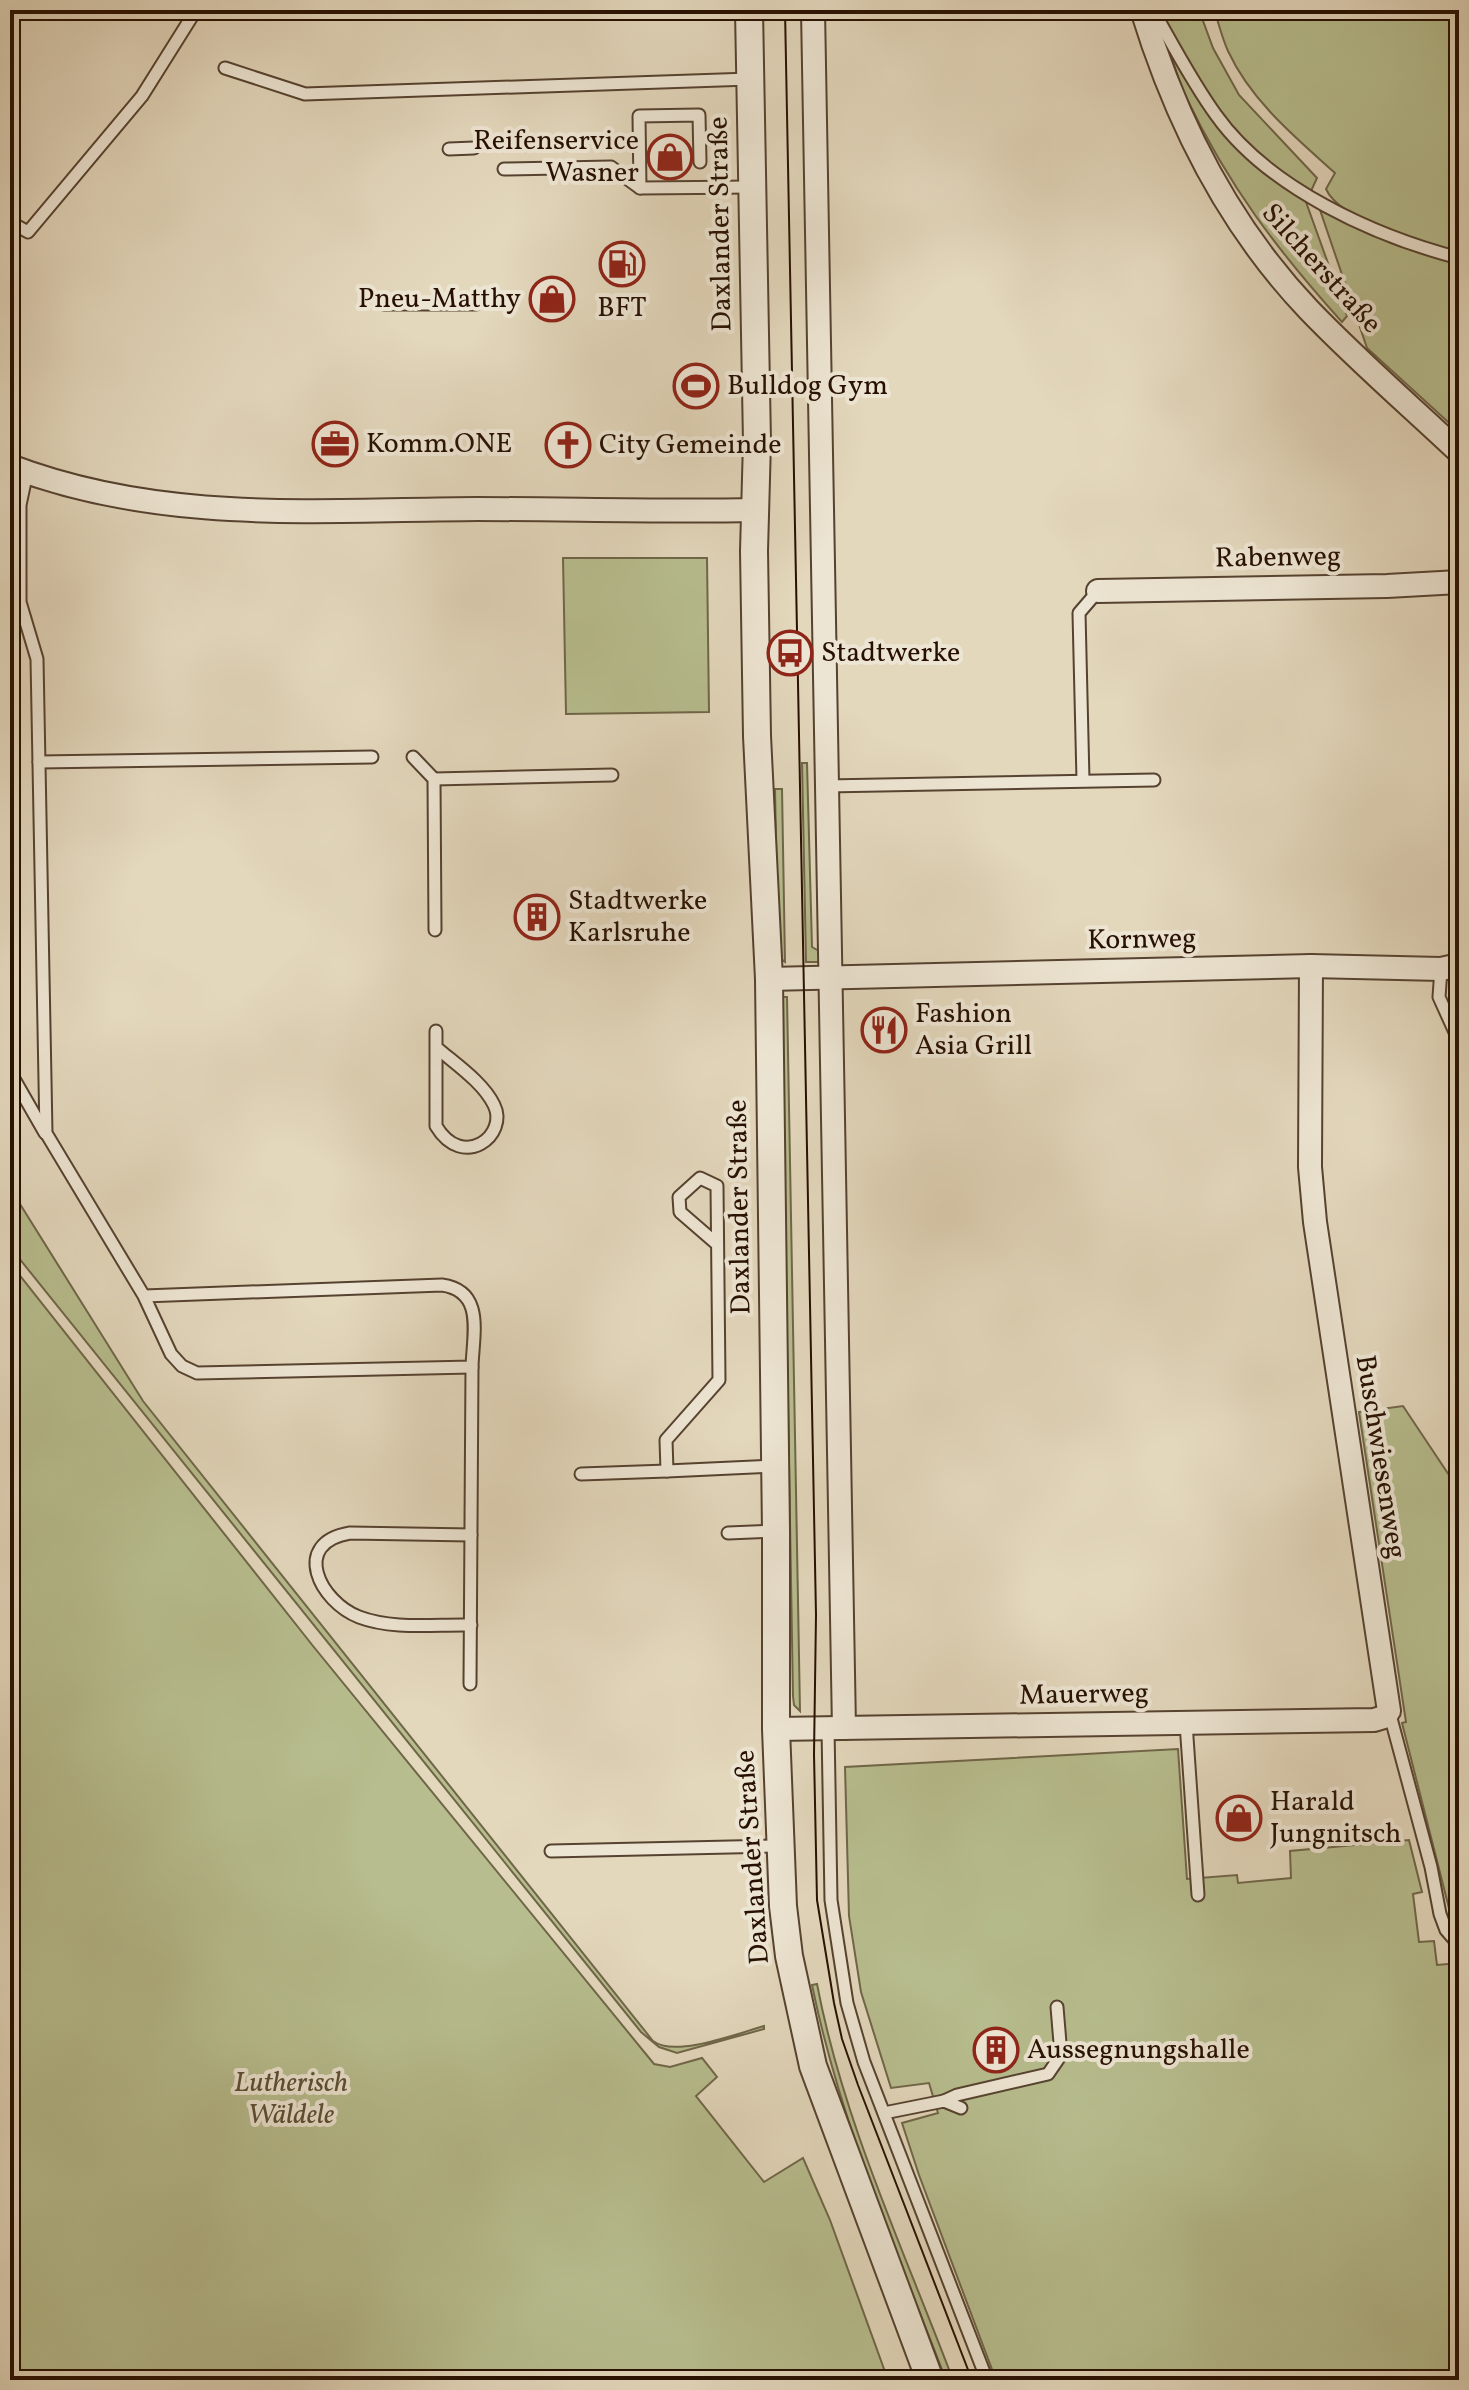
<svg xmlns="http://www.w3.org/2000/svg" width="1469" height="2390" font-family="Vollkorn,serif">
  <rect width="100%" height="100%" fill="#e3d7bc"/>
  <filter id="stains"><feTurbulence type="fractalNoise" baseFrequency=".0025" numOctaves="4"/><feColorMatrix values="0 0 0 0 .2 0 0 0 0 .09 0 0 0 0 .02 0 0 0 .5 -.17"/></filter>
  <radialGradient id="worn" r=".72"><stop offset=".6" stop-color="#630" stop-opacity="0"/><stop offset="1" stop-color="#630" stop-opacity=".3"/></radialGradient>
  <g fill="#b7bd8e" stroke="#6f6648" stroke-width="2">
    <path d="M1157,10H1199L1213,48L1239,95L1317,178L1306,202L1347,316L1342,322C1277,250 1228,185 1186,97C1174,70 1166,38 1157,10Z"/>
    <path d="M1214,10H1459V252C1425,244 1340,221 1326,189L1335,173C1296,138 1251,101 1228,51C1222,38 1219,24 1214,10Z"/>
    <polygon points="1319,207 1391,243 1459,265 1459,432 1367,348"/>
    <polygon points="563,558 707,558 709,712 566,714"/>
    <polygon points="802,763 807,763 812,947 819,951 819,962 806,962"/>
    <polygon points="775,789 782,789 785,962 780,958 778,947"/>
    <path d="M784,997H787L800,1711L794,1705L793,1696C788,1464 783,1232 781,999Z"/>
    <path d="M10,1188L143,1401L653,2041C675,2058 739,2033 764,2026V2029L677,2053L659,2047L641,2032L10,1247Z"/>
    <polygon points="10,1263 313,1646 654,2064 670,2067 702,2058 717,2077 696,2096 764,2182 803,2158 830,2220 888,2380 10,2380"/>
    <polygon points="1403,1406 1449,1475 1459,1471 1459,1930 1451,1916 1402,1723 1406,1722 1359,1412"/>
    <polygon points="1178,1749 1187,1879 1237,1875 1238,1883 1291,1878 1290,1851 1409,1840 1422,1892 1413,1894 1419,1942 1434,1941 1437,1965 1459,1963 1459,2380 996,2380 919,2175 902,2123 938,2113 929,2083 891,2088 861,1992 849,1916 845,1767"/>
    <path d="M817,1984C843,2121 904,2250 953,2380H946C896,2250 840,2122 812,1985Z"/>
  </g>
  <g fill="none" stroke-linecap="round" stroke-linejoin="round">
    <g stroke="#564230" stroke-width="15">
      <g id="service">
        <path d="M1153,10C1173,45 1192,82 1216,115C1268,188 1374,236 1459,258"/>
        <polyline points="225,68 305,94 750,79"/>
        <polyline points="449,149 474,148"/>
        <polyline points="504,169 611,167 640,188 752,187"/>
        <polyline points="640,188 639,116 699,115 700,162"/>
        <polyline points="10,222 28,232 142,96 196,10"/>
        <polyline points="384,304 476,304"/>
        <path d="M27,472L20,505V602L37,659L46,1133L144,1296L171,1354L182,1366L197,1373L472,1367C473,1334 485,1291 442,1285L144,1296"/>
        <polyline points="413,757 434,779 435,930"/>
        <polyline points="39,762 372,757"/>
        <polyline points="434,779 612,775"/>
        <polyline points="1083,780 1079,613 1098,591"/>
        <polyline points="826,786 1154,780"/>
        <polyline points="1441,969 1439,997 1459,1041"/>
        <path d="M436,1031V1126C463,1171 509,1135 494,1105C483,1082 454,1063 436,1047"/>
        <polyline points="10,1072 45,1133"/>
        <polyline points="717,1244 680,1212 679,1197 700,1178 717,1186 719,1380 666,1440 667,1471 774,1466"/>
        <polyline points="581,1474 667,1471"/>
        <polyline points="728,1533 776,1531"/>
        <path d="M471,1625C436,1624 393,1630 359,1617C320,1602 290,1543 350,1533L471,1535"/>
        <polyline points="470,1684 472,1367"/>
        <polyline points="1389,1711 1431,1867 1440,1914 1446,1930 1459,1945"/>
        <polyline points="1186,1723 1198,1895"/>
        <polyline points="828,1728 831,1900 847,2003 864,2062 987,2380"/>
        <polyline points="551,1851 779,1846"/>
        <polyline points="944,2101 957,2095 1048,2074 1061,2055 1057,2007"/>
        <polyline points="884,2113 944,2101 961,2108"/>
      </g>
    </g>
    <g stroke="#564230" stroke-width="26">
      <g id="minor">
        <polyline points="813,10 844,1728"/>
        <path d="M1142,10C1176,121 1228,225 1309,310C1356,359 1409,405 1459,452"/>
        <path d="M10,466C162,524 318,510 477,509C569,509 662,512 755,510"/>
        <polyline points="1098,591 1387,586 1459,582"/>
        <polyline points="769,979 1311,966 1441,969 1459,965"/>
        <polyline points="776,1729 1374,1720 1384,1717 1389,1711 1315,1222 1310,1167 1311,966"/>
      </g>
    </g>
    <g stroke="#564230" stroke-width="30">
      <polyline id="tertiary" points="749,10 757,442 754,551 757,736 769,979 776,1531 776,1729 783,1906 789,1956 813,2066 930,2380"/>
    </g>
    <use href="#service" stroke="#ede5d3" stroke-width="11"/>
    <use href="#minor" stroke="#ede5d3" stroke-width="22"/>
    <use href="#tertiary" stroke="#ede5d3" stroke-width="26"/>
    <polyline stroke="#271001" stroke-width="2" points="785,10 816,1615 814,1754 817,1900 834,2003 842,2039 858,2085 972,2380"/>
  </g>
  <defs>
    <g id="shop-ring" transform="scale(2.3)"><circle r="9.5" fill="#ede5d3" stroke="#8f2418" stroke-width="1.5"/><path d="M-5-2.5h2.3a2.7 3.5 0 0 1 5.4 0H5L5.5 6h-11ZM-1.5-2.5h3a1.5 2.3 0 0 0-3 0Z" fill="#8f2418"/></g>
    <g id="fuel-ring" transform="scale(2.3)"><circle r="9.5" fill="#ede5d3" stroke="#8f2418" stroke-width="1.5"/><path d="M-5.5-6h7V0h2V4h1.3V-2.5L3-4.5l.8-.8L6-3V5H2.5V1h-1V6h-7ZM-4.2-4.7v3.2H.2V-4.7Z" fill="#8f2418"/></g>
    <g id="stadium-ring" transform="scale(2.3)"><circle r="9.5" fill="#ede5d3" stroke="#8f2418" stroke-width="1.5"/><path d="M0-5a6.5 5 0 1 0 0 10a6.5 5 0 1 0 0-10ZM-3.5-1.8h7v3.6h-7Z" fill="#8f2418"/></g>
    <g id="office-ring" transform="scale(2.3)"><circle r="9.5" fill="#ede5d3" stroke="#8f2418" stroke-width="1.5"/><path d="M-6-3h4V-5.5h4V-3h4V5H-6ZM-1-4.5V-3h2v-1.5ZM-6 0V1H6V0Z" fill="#8f2418"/></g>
    <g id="church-ring" transform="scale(2.3)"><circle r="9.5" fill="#ede5d3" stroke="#8f2418" stroke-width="1.5"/><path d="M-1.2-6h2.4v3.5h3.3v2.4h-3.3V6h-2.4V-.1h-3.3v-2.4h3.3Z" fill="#8f2418"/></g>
    <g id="bus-ring" transform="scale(2.3)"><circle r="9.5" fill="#ede5d3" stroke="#8f2418" stroke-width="1.5"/><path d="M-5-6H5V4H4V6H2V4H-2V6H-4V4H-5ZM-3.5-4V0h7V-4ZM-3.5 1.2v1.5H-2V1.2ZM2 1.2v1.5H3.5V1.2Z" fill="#8f2418"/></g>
    <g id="building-ring" transform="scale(2.3)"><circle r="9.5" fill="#ede5d3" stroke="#8f2418" stroke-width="1.5"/><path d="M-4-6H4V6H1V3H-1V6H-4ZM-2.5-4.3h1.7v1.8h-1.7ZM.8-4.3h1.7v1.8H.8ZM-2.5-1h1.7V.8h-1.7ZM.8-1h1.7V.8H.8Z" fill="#8f2418"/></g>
    <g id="restaurant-ring" transform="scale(2.3)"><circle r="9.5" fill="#ede5d3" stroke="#8f2418" stroke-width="1.5"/><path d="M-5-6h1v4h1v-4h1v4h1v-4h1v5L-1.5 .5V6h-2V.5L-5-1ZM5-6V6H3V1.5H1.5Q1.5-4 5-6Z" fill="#8f2418"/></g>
  </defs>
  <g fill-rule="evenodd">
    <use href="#shop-ring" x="670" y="157"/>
    <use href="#fuel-ring" x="622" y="264"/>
    <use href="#shop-ring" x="552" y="299"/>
    <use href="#stadium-ring" x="696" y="386"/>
    <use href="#office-ring" x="335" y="444"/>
    <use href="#church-ring" x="568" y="445"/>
    <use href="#bus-ring" x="790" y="653"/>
    <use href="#building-ring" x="537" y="917"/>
    <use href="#restaurant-ring" x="884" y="1030"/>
    <use href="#shop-ring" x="1239" y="1818"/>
    <use href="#building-ring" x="996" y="2050"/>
  </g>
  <g text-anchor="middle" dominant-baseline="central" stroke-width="8" stroke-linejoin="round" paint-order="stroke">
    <g font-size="28" fill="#271001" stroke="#ede5d3" text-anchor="start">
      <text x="639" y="141" text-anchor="end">Reifenservice<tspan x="639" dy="32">Wasner</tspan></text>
      <text x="521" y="299" text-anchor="end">Pneu-Matthy</text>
      <text x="622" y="308" text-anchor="middle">BFT</text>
      <text x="727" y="386">Bulldog Gym</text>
      <text x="366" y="444">Komm.ONE</text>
      <text x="599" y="445">City Gemeinde</text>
      <text x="821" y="653">Stadtwerke</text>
      <text x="568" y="901">Stadtwerke<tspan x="568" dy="32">Karlsruhe</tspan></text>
      <text x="915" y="1014">Fashion<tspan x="915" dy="32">Asia Grill</tspan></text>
      <text x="1270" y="1802">Harald<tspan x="1270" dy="32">Jungnitsch</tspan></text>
      <text x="1027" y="2050">Aussegnungshalle</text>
    </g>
    <g font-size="28" fill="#271001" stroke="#ede5d3">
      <text transform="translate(721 224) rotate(-91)">Daxlander Straße</text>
      <text transform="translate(1321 269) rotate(48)">Silcherstraße</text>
      <text transform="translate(1278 558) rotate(-1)">Rabenweg</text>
      <text transform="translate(1142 940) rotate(-1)">Kornweg</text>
      <text transform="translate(740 1207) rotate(-91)">Daxlander Straße</text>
      <text transform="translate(1380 1457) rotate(81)">Buschwiesenweg</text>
      <text transform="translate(1084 1695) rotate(-1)">Mauerweg</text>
      <text transform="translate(753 1857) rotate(-94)">Daxlander Straße</text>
    </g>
    <g font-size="28" font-style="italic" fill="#594d32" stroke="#ede5d3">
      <text x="291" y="2083">Lutherisch<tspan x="291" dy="32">Wäldele</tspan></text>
    </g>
  </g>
  <rect width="1469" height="2390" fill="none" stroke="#e3d7bc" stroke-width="40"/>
  <rect x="12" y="12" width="1445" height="2366" fill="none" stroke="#271001" stroke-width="4"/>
  <rect x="20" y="20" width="1429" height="2350" fill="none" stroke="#271001" stroke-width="2"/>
  <rect width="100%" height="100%" filter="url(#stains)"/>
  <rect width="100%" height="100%" fill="url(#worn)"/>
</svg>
